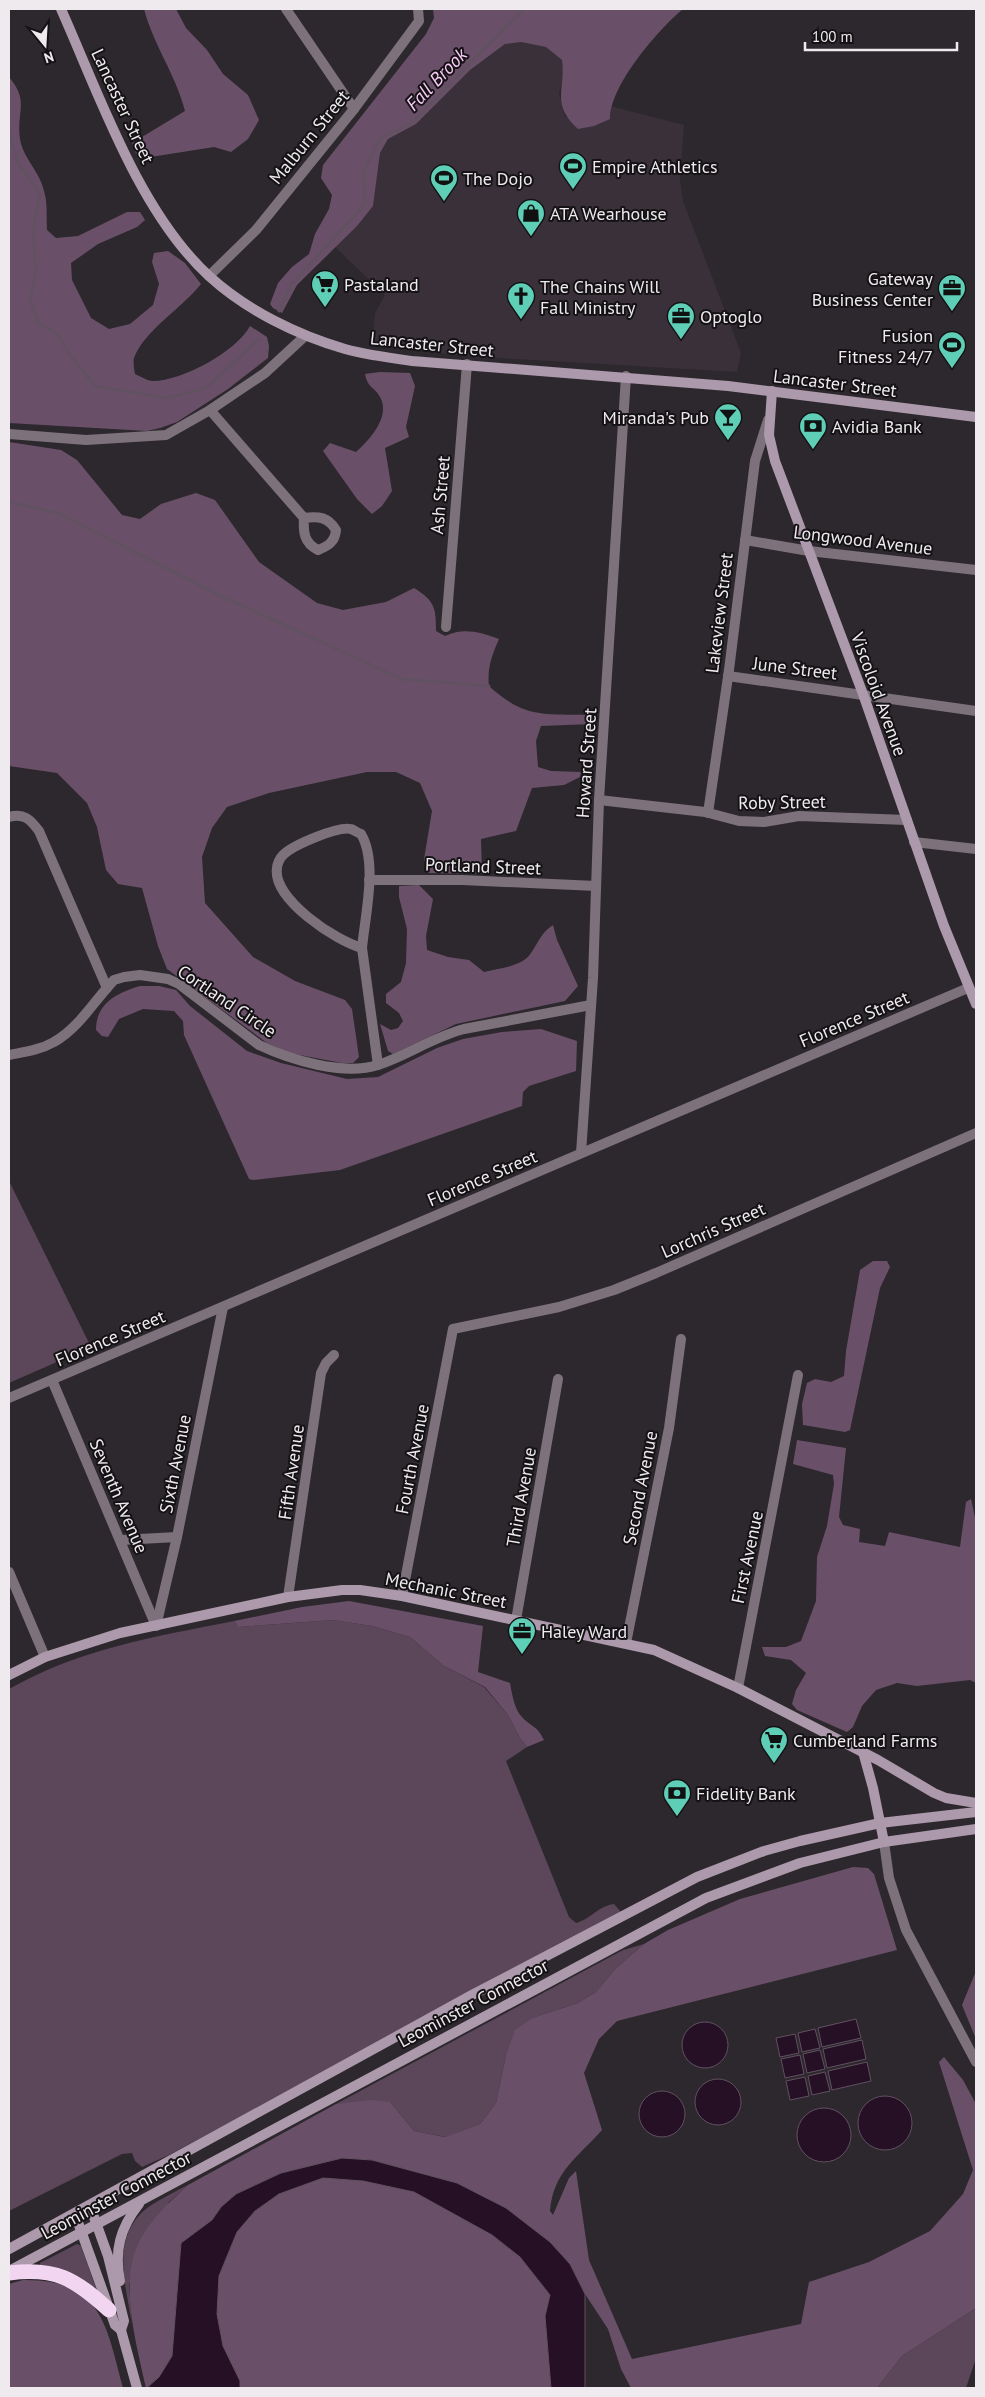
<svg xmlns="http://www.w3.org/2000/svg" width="985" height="2397" font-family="'PT Sans',sans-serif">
  <rect width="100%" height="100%" fill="#2d282d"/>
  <polygon fill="#3a3039" points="521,42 546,47 562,60 564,77 559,93 565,117 610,106 684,125 680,180 683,201 741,353 737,372 466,356 372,345 375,313 385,295 335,247 373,206 380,153 388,139 416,124 470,70 505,44"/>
  <g fill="#5b465a">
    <polygon points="9,1181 91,1347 9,1383"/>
    <path d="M333,1620L372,1626L410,1637L444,1666L484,1687L508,1715L520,1738L527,1747L506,1761L569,1917L576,1923C591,1919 598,1906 614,1904L621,1912L169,2155L142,2167L135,2161L132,2153L122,2154L9,2211V1689C82,1648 154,1637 234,1621L238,1627Z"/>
    <polygon points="644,1944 615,1969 596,1992 578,2003 532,2018 506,2055 496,2103 480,2124 446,2137 414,2131 390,2102 336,2104 623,1950"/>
    <path d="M188,2185L169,2202L129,2284L132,2324C125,2281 109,2232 153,2204C164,2197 176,2191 188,2185Z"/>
    <polygon points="77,2244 81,2246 97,2291 40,2266 40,2263"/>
    <polygon points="976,2308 976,2358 966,2388 877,2388 902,2356"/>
  </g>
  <g fill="#695068">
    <path d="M144,9H176L186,28L207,50L223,74L248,95L259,120L248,139L231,152L214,147L138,159L132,143L185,111C176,75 153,44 144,9Z"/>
    <path d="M433,9H683C658,30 610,85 610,119L594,126L578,129C550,103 566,91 562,60L546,47L521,42L505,44L470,70L416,124L388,139L380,153L373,206L357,226L297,285L282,313L273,308L270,304L278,283L292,267L309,254L315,234L329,209L332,195L321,178L323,165L426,34L434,18Z"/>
    <path d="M9,77C30,102 16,111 20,139C23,158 40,172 44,191C48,203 46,217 47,230L56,238L78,236L127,212H140L145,220L137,227L98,244L71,263L72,280L91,318L109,329L130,324L153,305L159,284L152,262L154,253L168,251L185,263L201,284C183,307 144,331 134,358C133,362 134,369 135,374C140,376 147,381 153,381C182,381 237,351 250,326L267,337L269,346L268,358L228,389L177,422L160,428L147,431L9,423Z"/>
    <path d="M380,372L410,373L415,386L406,427L409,437L385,448L392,491L382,506L372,514L357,499L323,451L330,443L356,452C370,440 391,416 380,397C374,386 368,389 365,374Z"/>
    <path d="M9,442L61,450L77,460L122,515L140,519L161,504L196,493L215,500L259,562L317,603L343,610L386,602L414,588C435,601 436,608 436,631L445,636C462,627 481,632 499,639C492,655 487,668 489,686C524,718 541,714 586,715L592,724L541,726L536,741L538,767L551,771L581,772L580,777L564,785L532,788L516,831L481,839L482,874L428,873L424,859L432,811L420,783L396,772H367L269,793L227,807L212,828L202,857L205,903L253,957L295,981L345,1000L352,1009L359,1057L353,1063H342L289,1053L267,1043L167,969L158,946L142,888L118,884L106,870L97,827L87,803L57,773L9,766Z"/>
    <path d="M419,885L433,899L426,936L427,950L448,957L469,960L484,972C499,968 522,967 531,953C539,941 541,933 553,925L557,940L578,986L565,1001L456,1024L393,1054L388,1051L380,1024L391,1030L398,1028L403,1021L399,1013L386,1003V994L401,982L406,963L407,929L399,897V886Z"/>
    <path d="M140,986H159L176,990L190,1006L247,1051L281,1063L347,1079L378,1077L437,1048L463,1039L502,1032L541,1029L577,1041L576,1071L529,1086L523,1092L522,1106L340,1170L253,1180L249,1179L184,1035L183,1021L174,1011L143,1009L119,1019L108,1037L102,1036L96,1030C96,1003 117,993 140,986Z"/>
    <polygon points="873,1261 887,1261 890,1267 880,1288 850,1430 845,1432 803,1425 802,1404 807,1383 815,1379 831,1382 844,1376 846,1351 860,1270"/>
    <polygon points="797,1440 846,1448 839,1517 843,1525 860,1529 859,1542 885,1546 889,1532 960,1547 966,1502 971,1499 976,1522 976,1683 970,1680 917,1686 897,1683 876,1690 862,1706 853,1727 847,1732 797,1710 792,1704 796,1690 806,1673 791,1660 765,1656 762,1647 786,1647 801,1641 816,1601 817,1557 827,1526 834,1484 833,1475 793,1464"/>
    <path d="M349,1601L483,1626L478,1672L510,1683C512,1693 514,1709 522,1717C531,1727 537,1725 544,1740L527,1747L520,1738L508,1715L485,1687L444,1666L410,1637L372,1626L333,1620L238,1627L234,1621L302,1607Z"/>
    <path d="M853,1867L868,1868L874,1874L897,1950L617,2021L599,2039L584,2073L602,2130C578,2157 553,2172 550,2211L553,2215L569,2178L576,2171L589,2260L632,2359L801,2324L809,2282L869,2262L930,2231L963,2194L973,2170L939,2062L944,2057L963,2080L976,2104V2308L902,2356L877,2388H631L621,2369L608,2329L585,2294L570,2264L506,2208L457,2183L372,2160L342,2158L281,2173L236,2194L221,2207L212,2220L181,2243L172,2356L159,2377L146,2388C137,2347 119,2283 138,2244C149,2221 169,2202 188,2185L336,2104L371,2100L390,2102L414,2131L445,2137L480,2124L496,2103L506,2055L515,2030L532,2018L578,2003L596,1992L615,1969L644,1944L668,1930L740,1899Z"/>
    <polygon points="976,1971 976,2039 962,2005"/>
    <polygon points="323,2178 363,2181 414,2192 492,2235 520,2257 550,2295 545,2316 551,2388 240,2388 240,2381 223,2346 217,2314 219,2276 237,2232 255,2211 279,2194"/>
    <path d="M23,2280C102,2279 106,2325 123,2388H9V2284Z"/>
  </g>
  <g fill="#251025" stroke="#615161">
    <polygon points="856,2019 861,2038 822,2047 818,2028"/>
    <circle cx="705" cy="2045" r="23"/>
    <polygon points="815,2029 820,2048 802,2052 798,2033"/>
    <polygon points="795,2034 799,2053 780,2057 776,2038"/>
    <polygon points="862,2040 866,2059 827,2068 823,2049"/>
    <polygon points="820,2050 825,2069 807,2073 803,2054"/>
    <polygon points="800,2055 804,2074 785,2078 781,2059"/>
    <polygon points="867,2062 871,2081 832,2090 828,2071"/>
    <polygon points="825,2072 830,2091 812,2095 808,2076"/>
    <polygon points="805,2077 809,2096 790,2100 786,2081"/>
    <circle cx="718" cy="2102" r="23"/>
    <circle cx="662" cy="2114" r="23"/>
    <circle cx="885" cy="2123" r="27"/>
    <circle cx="824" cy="2135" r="27"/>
    <polygon points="342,2158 372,2160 457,2183 506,2208 550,2242 570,2264 585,2294 585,2388 551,2388 545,2316 550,2295 520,2257 492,2235 414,2192 363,2181 323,2178 279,2194 255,2211 237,2232 219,2276 217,2314 223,2346 240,2381 240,2388 147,2388 159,2377 172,2356 181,2243 212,2220 221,2207 236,2194 281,2173"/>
  </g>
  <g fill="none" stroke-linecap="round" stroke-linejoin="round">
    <g stroke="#615161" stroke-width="3">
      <polyline points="9,132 19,165 40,193 33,232 36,271 30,299 38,323 58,334 70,355 95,386 167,398 206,388 259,339"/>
      <polyline points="279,311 291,285 365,204 364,171 380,138 412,123 523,9"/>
      <polyline points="9,502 58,513 217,594 402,679 489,686"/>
    </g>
    <g stroke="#7d717c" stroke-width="10">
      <polyline points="286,9 354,109"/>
      <polyline points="209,276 256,230 354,109 419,21 418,9"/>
      <path d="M210,410L304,518C303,532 304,543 318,550C328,546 335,542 336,530C328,517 319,516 304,518"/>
      <polyline points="9,434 86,440 166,435 210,410 265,373 305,336"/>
      <polyline points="745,540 809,551 976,570"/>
      <polyline points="446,627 467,364"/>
      <polyline points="728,676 976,711"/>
      <polyline points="599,800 705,812 739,821 764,822 799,816 907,820"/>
      <polyline points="708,813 729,670 755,461 768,420"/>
      <path d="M9,817C24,813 30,819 39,831L107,988"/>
      <polyline points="914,842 976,849"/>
      <polyline points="369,880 462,880 596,886"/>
      <path d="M362,948C365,916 378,862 361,834C358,833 354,830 351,829C338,826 293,845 283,855C280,858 277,864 277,868C272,899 336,941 362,948L378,1065"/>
      <path d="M9,1055C24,1052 40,1050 54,1042C78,1029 95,1000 114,980L124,977L140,975L168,979L179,984L259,1045C291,1060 343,1076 378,1065C408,1055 433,1037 464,1029L591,1005"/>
      <polyline points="581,1153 593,978 599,800 626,376"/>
      <polyline points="52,1380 156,1626"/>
      <polyline points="9,1398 968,988"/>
      <polyline points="121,1540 177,1537"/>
      <polyline points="9,1572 45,1657"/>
      <polyline points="402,1596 453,1329 559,1307 614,1290 656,1273 976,1133"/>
      <polyline points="288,1597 321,1373 326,1363 334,1355"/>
      <polyline points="516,1620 558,1379"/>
      <polyline points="156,1626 177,1537 223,1307"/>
      <polyline points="626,1643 669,1428 681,1339"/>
      <polyline points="738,1688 798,1375"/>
    </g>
    <polyline stroke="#7d717c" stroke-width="10" points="884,1842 889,1878 906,1930 976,2062"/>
    <g stroke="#ac99ab" stroke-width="10">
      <path d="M61,9C99,94 139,212 209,276C246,310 297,335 345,349C367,355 390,358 412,361L728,386L976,417"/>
      <polyline points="772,391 769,435 775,461 863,694 944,926 976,1004"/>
      <polyline points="9,1675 45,1657 120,1633 288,1597 342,1590 360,1590 402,1596 654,1650 738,1688 878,1760 934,1793 946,1798 976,1803"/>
      <polyline points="863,1752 873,1788 884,1842"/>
      <polyline points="90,2206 108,2256 124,2321 121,2330 137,2388"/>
      <polyline points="75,2214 115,2325 121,2330"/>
      <polyline points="9,2249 472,1995 697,1877 764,1851 800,1841 880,1823 976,1812"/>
      <polyline points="11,2270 706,1898 800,1863 884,1842 976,1829"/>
      <path d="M120,2281C114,2251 120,2228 139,2204"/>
    </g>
    <path stroke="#f2d5f0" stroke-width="15" d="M9,2273C56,2267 75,2279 109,2310"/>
  </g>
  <defs>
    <g id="stadium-pin" transform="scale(1.4375)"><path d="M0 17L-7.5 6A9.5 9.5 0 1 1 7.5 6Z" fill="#5eceb7" stroke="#141214"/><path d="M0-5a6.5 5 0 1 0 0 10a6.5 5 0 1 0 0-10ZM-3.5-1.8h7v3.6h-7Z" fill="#111"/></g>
    <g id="shop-pin" transform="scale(1.4375)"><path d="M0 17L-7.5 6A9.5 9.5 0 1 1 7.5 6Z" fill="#5eceb7" stroke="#141214"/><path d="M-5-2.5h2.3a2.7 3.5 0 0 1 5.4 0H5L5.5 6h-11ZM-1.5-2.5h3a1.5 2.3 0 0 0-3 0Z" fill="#111"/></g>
    <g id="supermarket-pin" transform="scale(1.4375)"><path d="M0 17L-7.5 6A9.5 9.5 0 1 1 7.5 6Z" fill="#5eceb7" stroke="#141214"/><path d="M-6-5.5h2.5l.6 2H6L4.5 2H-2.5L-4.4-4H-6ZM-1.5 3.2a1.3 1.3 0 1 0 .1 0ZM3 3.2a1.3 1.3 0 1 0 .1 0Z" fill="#111"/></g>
    <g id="office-pin" transform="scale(1.4375)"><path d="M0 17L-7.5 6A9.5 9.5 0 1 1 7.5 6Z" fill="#5eceb7" stroke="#141214"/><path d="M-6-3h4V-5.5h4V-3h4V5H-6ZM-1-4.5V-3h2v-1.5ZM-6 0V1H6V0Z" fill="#111"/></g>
    <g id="church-pin" transform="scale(1.4375)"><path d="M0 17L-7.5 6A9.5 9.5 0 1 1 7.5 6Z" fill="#5eceb7" stroke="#141214"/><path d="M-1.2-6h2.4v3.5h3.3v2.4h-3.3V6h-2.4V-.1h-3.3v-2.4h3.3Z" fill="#111"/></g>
    <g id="bar-pin" transform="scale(1.4375)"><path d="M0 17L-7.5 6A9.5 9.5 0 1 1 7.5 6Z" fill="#5eceb7" stroke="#141214"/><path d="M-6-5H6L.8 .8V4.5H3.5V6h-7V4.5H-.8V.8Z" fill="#111"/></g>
    <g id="bank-pin" transform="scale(1.4375)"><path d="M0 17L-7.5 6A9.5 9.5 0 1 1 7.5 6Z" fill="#5eceb7" stroke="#141214"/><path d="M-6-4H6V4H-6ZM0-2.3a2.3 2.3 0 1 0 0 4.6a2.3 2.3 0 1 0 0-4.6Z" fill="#111"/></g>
  </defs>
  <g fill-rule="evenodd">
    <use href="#stadium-pin" x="573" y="166"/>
    <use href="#stadium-pin" x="444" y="178"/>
    <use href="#shop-pin" x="531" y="213"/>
    <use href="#supermarket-pin" x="325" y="284"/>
    <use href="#office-pin" x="952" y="288"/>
    <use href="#church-pin" x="521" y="296"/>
    <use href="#office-pin" x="681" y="316"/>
    <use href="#stadium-pin" x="952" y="345"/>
    <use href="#bar-pin" x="728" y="417"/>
    <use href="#bank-pin" x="813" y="426"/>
    <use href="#office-pin" x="522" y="1631"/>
    <use href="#supermarket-pin" x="774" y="1740"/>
    <use href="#bank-pin" x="677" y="1793"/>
  </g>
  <g text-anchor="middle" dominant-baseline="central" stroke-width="4" stroke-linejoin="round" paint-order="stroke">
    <g font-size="18" fill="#eeeaee" stroke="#141214">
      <text transform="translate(123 106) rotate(65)">Lancaster Street</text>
      <text transform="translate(309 137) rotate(-51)">Malburn Street</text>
      <text transform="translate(432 344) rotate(6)">Lancaster Street</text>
      <text transform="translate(835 383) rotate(7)">Lancaster Street</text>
      <text transform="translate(440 495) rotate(-85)">Ash Street</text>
      <text transform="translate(863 540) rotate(7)">Longwood Avenue</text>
      <text transform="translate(719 613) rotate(-83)">Lakeview Street</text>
      <text transform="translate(795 668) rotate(7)">June Street</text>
      <text transform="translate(879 694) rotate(70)">Viscoloid Avenue</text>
      <text transform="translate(586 763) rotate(-86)">Howard Street</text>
      <text transform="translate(782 802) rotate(-1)">Roby Street</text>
      <text transform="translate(483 866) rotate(2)">Portland Street</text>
      <text transform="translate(227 1001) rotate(34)">Cortland Circle</text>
      <text transform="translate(854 1019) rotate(-23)">Florence Street</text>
      <text transform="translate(482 1178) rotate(-23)">Florence Street</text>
      <text transform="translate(713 1230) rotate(-24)">Lorchris Street</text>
      <text transform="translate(110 1338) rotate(-23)">Florence Street</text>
      <text transform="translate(412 1459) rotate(-79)">Fourth Avenue</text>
      <text transform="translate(175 1464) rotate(-79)">Sixth Avenue</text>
      <text transform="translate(291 1472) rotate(-82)">Fifth Avenue</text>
      <text transform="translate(640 1488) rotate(-79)">Second Avenue</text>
      <text transform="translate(119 1496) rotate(67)">Seventh Avenue</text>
      <text transform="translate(521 1497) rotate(-80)">Third Avenue</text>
      <text transform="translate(747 1557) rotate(-78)">First Avenue</text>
      <text transform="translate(446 1590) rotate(11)">Mechanic Street</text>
      <text transform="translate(473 2003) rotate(-28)">Leominster Connector</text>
      <text transform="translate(116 2195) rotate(-28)">Leominster Connector</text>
    </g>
    <g font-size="18" fill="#eeeaee" stroke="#141214" text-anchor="start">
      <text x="592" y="166">Empire Athletics</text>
      <text x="463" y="178">The Dojo</text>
      <text x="550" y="213">ATA Wearhouse</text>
      <text x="933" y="278" text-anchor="end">Gateway<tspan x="933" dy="21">Business Center</tspan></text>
      <text x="344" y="284">Pastaland</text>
      <text x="540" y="286">The Chains Will<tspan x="540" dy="21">Fall Ministry</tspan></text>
      <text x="700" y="316">Optoglo</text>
      <text x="933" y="335" text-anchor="end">Fusion<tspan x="933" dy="21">Fitness 24/7</tspan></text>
      <text x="709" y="417" text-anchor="end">Miranda's Pub</text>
      <text x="832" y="426">Avidia Bank</text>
      <text x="541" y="1631">Haley Ward</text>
      <text x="793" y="1740">Cumberland Farms</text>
      <text x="696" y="1793">Fidelity Bank</text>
    </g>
    <g font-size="19" font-style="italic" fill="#fbcbf8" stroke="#141214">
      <text transform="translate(436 79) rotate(-46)">Fall Brook</text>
    </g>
  </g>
  <rect width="985" height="2397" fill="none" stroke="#eeeaee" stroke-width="20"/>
  <g transform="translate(45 45) rotate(162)" stroke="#141214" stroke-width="4" paint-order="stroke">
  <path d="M0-4L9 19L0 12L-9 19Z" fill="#eeeaee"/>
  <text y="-8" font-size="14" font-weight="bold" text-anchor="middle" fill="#eeeaee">N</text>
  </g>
  <path d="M805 42v8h152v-8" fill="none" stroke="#eeeaee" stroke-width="2.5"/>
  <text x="812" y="42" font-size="15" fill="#eeeaee" stroke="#141214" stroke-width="4" paint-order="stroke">100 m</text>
</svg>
